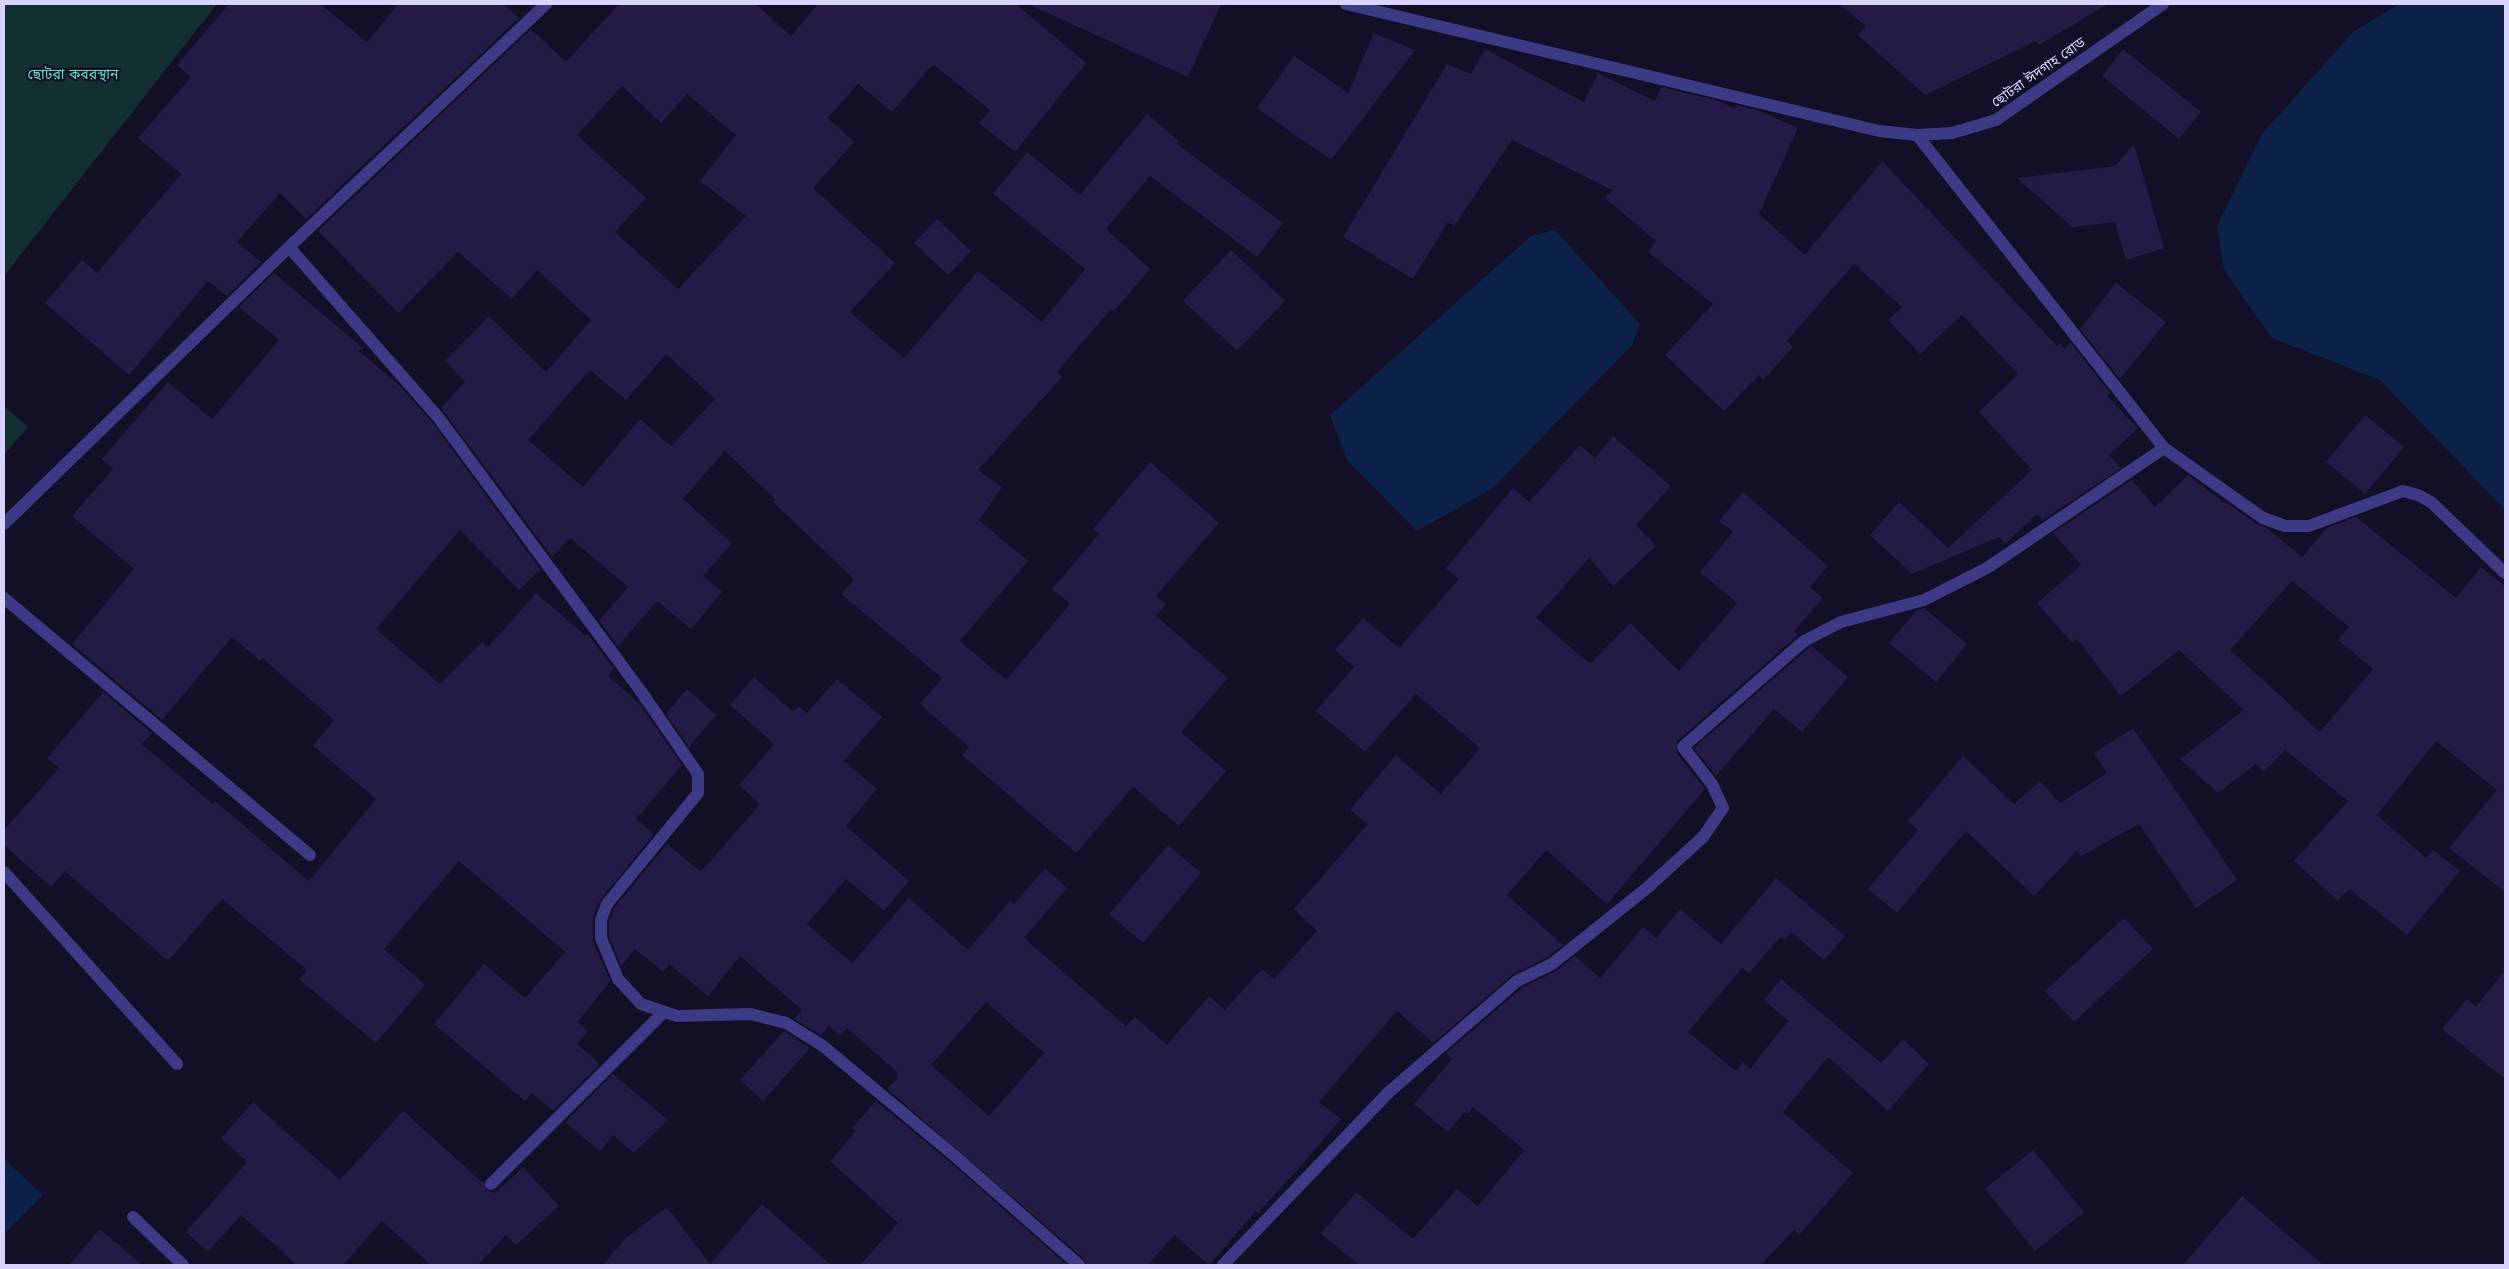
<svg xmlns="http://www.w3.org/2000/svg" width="2509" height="1269" font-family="'DejaVu Sans','Noto Sans Bengali',sans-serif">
  <rect width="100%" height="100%" fill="#130f26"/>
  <g fill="#12302f">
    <polygon points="4,4 217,4 4,276"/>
    <polygon points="4,406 28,427 4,455"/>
  </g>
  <g fill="#0c2248">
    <polygon points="2399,4 2505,4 2505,510 2380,380 2272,338 2224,270 2217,226 2262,134 2353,32"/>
    <polygon points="1555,230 1640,324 1632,345 1493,488 1417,531 1347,460 1330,415 1531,236"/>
    <polygon points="4,1159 43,1195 4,1234"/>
  </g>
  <g fill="#241b47" fill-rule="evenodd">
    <polygon points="229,4 320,4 367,42 398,4 504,4 519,18 306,219 280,193 237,242 261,262 227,296 208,281 129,375 45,303 82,260 97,273 181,174 138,138 191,77 177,65"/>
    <path d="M619,4H756L791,36L818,4H1016L1086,63L1015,152L979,123L990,110L933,64L892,112L858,84L828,118L854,142L813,188L895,263L850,312L904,358L978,271L1042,322L1085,269L993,194L1027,152L1080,195L1147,114L1179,141L1177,144L1283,223L1257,257L1150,176L1106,229L1150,269L1114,311L1111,309L1057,372L1062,377L978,470L1002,487L979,520L1028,561L960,641L1006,680L1070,604L1052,589L1099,534L1093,529L1150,462L1219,523L1156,596L1166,604L1156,616L1228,678L1181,732L1226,771L1179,826L1133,787L1076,853L962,755L969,747L920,704L942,678L841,594L854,579L773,502L776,500L725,451L683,499L732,543L703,576L722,592L691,629L657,601L618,646L599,621L628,587L570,538L552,557L441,408L465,382L445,361L489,316L546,372L591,320L537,270L512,299L458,252L398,313L318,231L531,29L566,62ZM622,86L661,123L687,94L736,135L700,181L746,216L678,289L615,232L646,198L577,135ZM666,354L715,399L671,446L640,419L583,487L528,440L590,370L626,400Z"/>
    <polygon points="1028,4 1221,4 1188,77"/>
    <polygon points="1839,4 2108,4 2039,45 2036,41 1925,95 1858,35 1866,26"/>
    <polygon points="1374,33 1415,50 1331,160 1257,108 1294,56 1348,93"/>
    <polygon points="1485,49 1584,102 1598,73 1655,101 1661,87 1719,101 1735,108 1736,105 1760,111 1798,128 1759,214 1805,255 1882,161 2057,346 2060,343 2065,349 2070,342 2110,393 2107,396 2138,428 2109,455 2121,468 2043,520 2037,514 2005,544 1999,537 1912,574 1870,535 1899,502 1948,548 2032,470 1979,412 2018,374 1962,315 1920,354 1888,320 1902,307 1854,264 1787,341 1793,347 1763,380 1759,375 1724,411 1665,355 1713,304 1648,252 1656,241 1605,198 1612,190 1512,140 1454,226 1448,222 1413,279 1343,237 1447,64 1471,74"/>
    <polygon points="2123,49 2201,112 2179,139 2102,76"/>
    <polygon points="2134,144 2164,248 2126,260 2115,222 2072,227 2017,178 2115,166"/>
    <polygon points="937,219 971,251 948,275 914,243"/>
    <polygon points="1231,250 1285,301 1237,351 1183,301"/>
    <polygon points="274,273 363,348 359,351 400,386 432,422 540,569 519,590 460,530 376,629 440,684 482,642 487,648 536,593 586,636 588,634 614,669 608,676 638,702 682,765 636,819 654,834 601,899 593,917 593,941 610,981 578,1022 588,1031 577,1044 600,1064 553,1111 532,1093 525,1101 434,1024 484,964 525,998 565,952 459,861 384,949 425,985 376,1043 299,979 307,970 222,899 168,961 65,871 51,887 4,845 4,830 59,768 47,758 103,692 152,733 142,744 213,804 215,801 309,881 376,799 313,746 334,720 262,658 260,661 232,637 162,720 72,644 134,569 72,516 113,469 102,459 168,382 212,419 279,340 239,307"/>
    <polygon points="2116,283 2166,322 2120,379 2080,329"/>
    <polygon points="2365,415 2404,447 2365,494 2326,462"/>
    <path d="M1613,436L1671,486L1636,525L1656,546L1613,586L1589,558L1536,618L1590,664L1630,623L1679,671L1737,603L1700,572L1733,532L1719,521L1743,492L1828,566L1810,587L1823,598L1794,631L1798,635L1677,741L1676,752L1705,789L1607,904L1546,850L1507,895L1563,945L1548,957L1512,975L1433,1043L1397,1011L1319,1102L1341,1119L1300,1167L1258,1213L1256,1211L1209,1265L1174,1235L1148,1265H1087L1084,1259L887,1089L898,1077L896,1076L898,1073L847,1028L840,1036L829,1026L821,1035L794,1019L802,1010L740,956L708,996L669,964L663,972L635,949L621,966L609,936V921L614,908L667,844L701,872L760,804L739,785L774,744L730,705L754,677L793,712L798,706L807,713L837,679L882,717L844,761L877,789L846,826L909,881L884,911L846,879L807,924L852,963L909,898L968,950L1010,901L1014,904L1045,868L1067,888L1024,938L1126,1026L1135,1017L1167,1045L1209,996L1225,1010L1262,969L1274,979L1317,931L1294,909L1368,824L1350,810L1396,755L1441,794L1480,748L1416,694L1365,752L1316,711L1354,667L1335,650L1363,618L1399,648L1459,579L1446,568L1513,488L1529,502L1580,445L1595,458ZM986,1002L1044,1053L989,1116L931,1065Z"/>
    <path d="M2188,475L2226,504L2227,503L2258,525L2267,528L2302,557L2327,528L2356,517L2456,598L2481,567L2505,586V892L2449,848L2497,790L2436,741L2377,815L2426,858L2433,850L2460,871L2407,935L2349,889L2338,901L2294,861L2348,801L2285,750L2264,772L2256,764L2218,793L2180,759L2244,710L2179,650L2121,696L2077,639L2072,643L2037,603L2081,565L2053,533L2132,480L2155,507ZM2292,581L2349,627L2338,640L2373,669L2320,732L2230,650Z"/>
    <polygon points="1924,608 1967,644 1936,682 1889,643 1916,611"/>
    <polygon points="1811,646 1848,677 1802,732 1774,709 1716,776 1694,748"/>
    <polygon points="687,689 716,715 689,747 666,714"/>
    <polygon points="2133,728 2237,880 2196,908 2139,824 2081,856 2077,851 2034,896 1966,831 1897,913 1868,889 1918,830 1908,821 1963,756 2014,804 2040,781 2060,803 2107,773 2094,753"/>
    <polygon points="1168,845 1201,873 1143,943 1109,914"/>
    <polygon points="1776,878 1845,936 1824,960 1791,932 1785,940 1781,936 1749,973 1742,968 1688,1032 1736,1071 1743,1062 1750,1069 1788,1021 1764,1000 1781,979 1881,1063 1903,1039 1929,1064 1888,1111 1828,1057 1783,1112 1853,1173 1799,1235 1794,1230 1761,1265 1359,1265 1321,1234 1356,1192 1413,1239 1457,1189 1478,1206 1524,1150 1473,1107 1468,1114 1465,1112 1448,1132 1414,1104 1452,1059 1446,1053 1522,988 1556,971 1575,956 1600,978 1643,927 1656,938 1680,909 1721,944"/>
    <polygon points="2124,918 2153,949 2074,1022 2045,991"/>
    <polygon points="2505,970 2505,1079 2442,1029 2467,999 2476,1007"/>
    <polygon points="784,1031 810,1048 763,1101 740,1080"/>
    <polygon points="613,1074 668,1120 634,1153 613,1135 600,1151 565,1122"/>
    <polygon points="876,1101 951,1163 1067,1265 860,1265 898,1223 830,1161 856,1131 852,1128"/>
    <polygon points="253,1102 340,1180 403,1111 482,1182 484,1181 486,1190 495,1193 523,1167 559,1206 516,1245 506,1235 478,1265 431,1265 382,1221 343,1265 297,1265 241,1215 208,1252 186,1232 247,1162 221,1138"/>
    <polygon points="2033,1150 2084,1212 2035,1251 1985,1189"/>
    <polygon points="2242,1196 2323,1265 2183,1265"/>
    <polygon points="762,1204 831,1265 603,1265 626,1238 667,1207 710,1264"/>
    <polygon points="100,1229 142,1265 69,1265"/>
  </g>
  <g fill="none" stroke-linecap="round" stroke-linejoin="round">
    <g stroke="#3d3a85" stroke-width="12">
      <polyline points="1346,4 1879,131 1917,135 1952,133 1996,120 2163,4"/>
      <polyline points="1917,135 2164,448 2263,518 2285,526 2309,526 2403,491 2418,495 2431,502 2505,573"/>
      <polyline points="289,247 438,417 640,690 698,774 698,793 607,904 601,920 601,938 618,979 641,1004 677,1016 751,1014 786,1023 823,1046 956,1157 1079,1265"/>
      <polyline points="4,524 289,247 546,4"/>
      <polyline points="4,598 310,855"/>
      <polyline points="4,872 177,1064"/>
      <polyline points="491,1184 664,1012"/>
      <polyline points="133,1217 183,1265"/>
      <polyline points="1223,1265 1389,1092 1517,981 1552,964 1647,888 1703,837 1723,808 1712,784 1683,747 1804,641 1841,622 1924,600 1987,568 2164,448"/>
    </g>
  </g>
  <g text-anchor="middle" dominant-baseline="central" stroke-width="4.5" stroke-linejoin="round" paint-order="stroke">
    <g font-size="14" fill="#d9d4ff" stroke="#130f26">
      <text transform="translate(2038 72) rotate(-35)">ছোটরা ঈদগাহ রোড</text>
    </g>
    <g font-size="14" fill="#5fe0c0" stroke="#130f26">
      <text x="73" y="74">ছোটরা কবরস্থান</text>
    </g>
  </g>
  <rect width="2509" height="1269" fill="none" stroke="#d9d4ff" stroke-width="10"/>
</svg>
